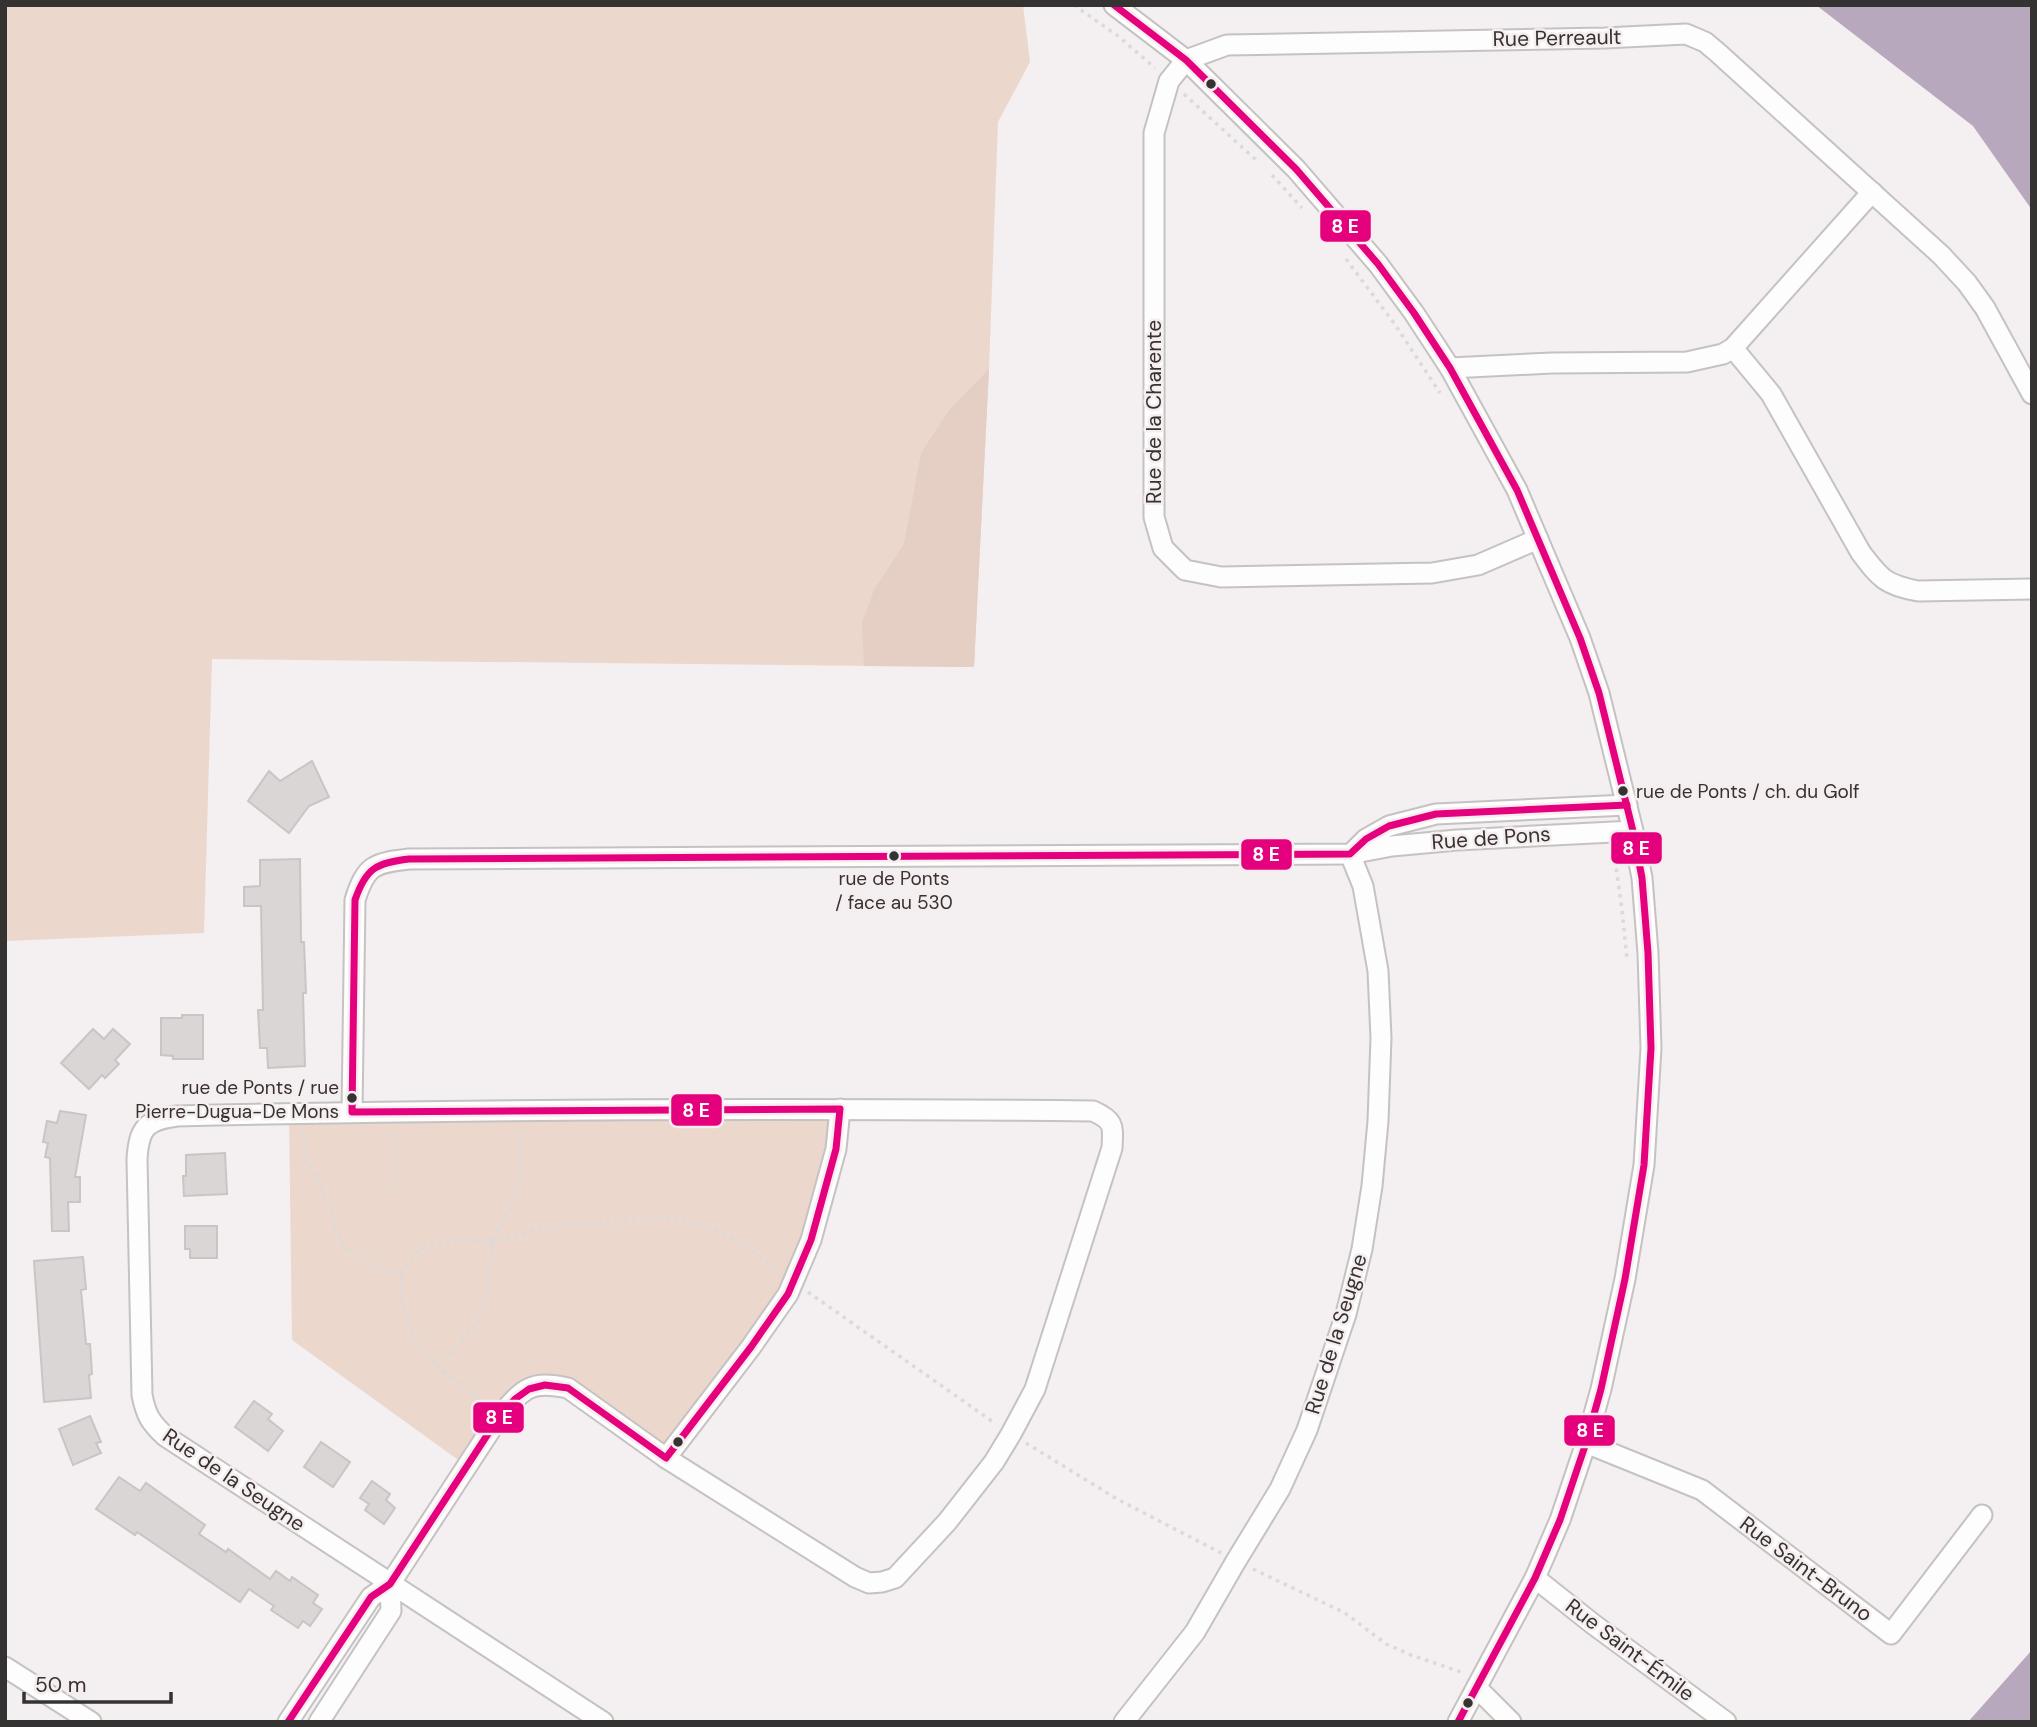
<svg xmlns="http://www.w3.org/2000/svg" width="2037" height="1727" font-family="'DM Sans',sans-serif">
  <rect width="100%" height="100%" fill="#f4eff0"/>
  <g fill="#ecd7cd">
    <polygon points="5,5 1023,5 1030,62 998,122 989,369 974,667 212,659 204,933 5,941"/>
    <polygon points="840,1109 793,1282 666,1458 568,1388 530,1386 468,1467 292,1340 289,1113"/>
  </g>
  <polygon fill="#e5cec3" points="989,369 974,667 864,666 862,623 874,590 904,544 921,453 950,409"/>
  <g fill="#b8a8bd">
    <polygon points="1816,5 2032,5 2032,210 1973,126"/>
    <polygon points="2032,1650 2032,1722 1968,1722"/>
  </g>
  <g fill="#dad6d6" stroke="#c9c5c5" stroke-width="2">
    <polygon points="312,761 329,797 309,806 289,833 248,801 269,771 280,781"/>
    <polygon points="300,859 301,942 304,942 306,993 303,993 305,1066 268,1068 267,1048 260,1048 258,1010 263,1010 261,906 244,906 244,887 260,886 260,860"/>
    <polygon points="182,1015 203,1015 203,1059 173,1059 173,1056 161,1055 161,1018 182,1018"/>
    <polygon points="93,1029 104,1039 113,1029 130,1044 115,1060 119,1064 105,1078 102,1075 89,1089 61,1063"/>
    <polygon points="60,1111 86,1115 75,1177 80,1177 80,1202 68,1202 69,1231 52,1231 50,1158 45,1157 48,1143 43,1142 47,1121 57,1123"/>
    <polygon points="225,1153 227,1194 184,1196 183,1176 186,1176 186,1155"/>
    <polygon points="185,1226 217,1226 217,1258 190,1258 190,1249 185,1249"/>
    <polygon points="83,1257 86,1289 81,1290 86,1344 90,1344 92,1374 89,1375 91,1398 44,1402 34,1261"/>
    <polygon points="254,1401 272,1414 268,1419 283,1431 268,1451 235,1427"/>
    <polygon points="90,1416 101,1442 96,1443 101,1453 73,1465 59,1429"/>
    <polygon points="321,1442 350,1462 333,1487 304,1467"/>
    <polygon points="119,1477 140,1491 146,1483 205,1525 199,1534 226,1552 228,1549 270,1579 276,1571 290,1581 292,1577 318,1595 313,1603 322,1609 310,1626 303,1621 298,1628 271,1610 274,1606 249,1589 240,1602 137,1532 135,1535 96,1509"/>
    <polygon points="372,1481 390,1494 386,1500 395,1508 384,1524 365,1510 369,1504 360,1498"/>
  </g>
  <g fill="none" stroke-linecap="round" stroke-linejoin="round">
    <g stroke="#c5c2c2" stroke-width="23">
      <g id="minor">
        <polyline points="1114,5 1186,60 1296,169 1378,264 1414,313 1450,368 1517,490 1580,638 1599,693 1633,831 1642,878 1648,953 1651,1048 1644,1165 1625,1279 1601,1389 1586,1443 1560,1520 1535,1578 1458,1722"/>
        <path d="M1733,348L1771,394L1861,553C1880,578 1885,585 1918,591L2032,589"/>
        <polyline points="1450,368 1552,363 1687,362 1723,354 1733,348 1872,192"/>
        <polyline points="1538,539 1478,565 1432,573 1221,577 1185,570 1163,548 1154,517 1154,133 1169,81 1186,60 1227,45 1605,38 1686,34 1705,42 1717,52 1941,255 1967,283 1985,308 2032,394"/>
        <polyline points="1352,853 1366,839 1389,826 1436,814 1627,805"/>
        <path d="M352,1112L355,900C366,865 374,863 409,859L1350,854L1392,846L1457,840L1633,831"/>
        <polyline points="1586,1443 1702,1490 1891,1634 1982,1515"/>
        <polyline points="666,1458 751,1347 788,1294 811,1240 836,1149 840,1109"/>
        <polyline points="1535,1578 1593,1624 1726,1722"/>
        <polyline points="5,1667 91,1722"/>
        <polyline points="1477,1688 1511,1722"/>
        <path d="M288,1722L371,1597L390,1584L499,1417C524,1388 530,1380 568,1388L666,1458L855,1577L869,1583L882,1582L895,1578L947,1522L994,1462L1011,1434L1035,1389L1112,1148C1113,1126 1115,1121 1093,1111C788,1108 482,1109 177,1116C146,1120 139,1128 137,1159L142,1395C146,1415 150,1422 165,1436L603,1722"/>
        <polyline points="319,1722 391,1611 390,1584"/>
        <polyline points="1124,1722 1195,1632 1236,1561 1280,1489 1307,1430 1346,1314 1362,1249 1372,1186 1378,1121 1381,1038 1378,971 1363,886 1350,854"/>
      </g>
    </g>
    <g stroke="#dadada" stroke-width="3.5" stroke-dasharray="3.5 5" stroke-linecap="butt">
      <polyline points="1074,5 1118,36 1155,68"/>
      <polyline points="1184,94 1256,160"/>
      <polyline points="1272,175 1302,208"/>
      <polyline points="1346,259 1396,326 1440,393"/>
      <polyline points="1614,852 1622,910 1627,959"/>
      <polyline points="303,1132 306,1158 332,1212 335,1229 342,1243 357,1257 381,1268 401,1274 419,1250 435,1242 492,1241 539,1229 596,1223 668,1218 712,1227 756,1253 779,1271"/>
      <polyline points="392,1187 396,1169 393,1149 398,1131"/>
      <path d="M401,1274C397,1343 437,1365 484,1404"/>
      <polyline points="808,1292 996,1424"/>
      <polyline points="438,1367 473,1329 483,1307 492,1258 492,1241 511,1208 518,1182 521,1129"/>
      <polyline points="1026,1443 1117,1499 1221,1553"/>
      <polyline points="1253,1569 1345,1613 1386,1644 1411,1655 1464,1673"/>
    </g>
    <use href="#minor" stroke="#fdfdfd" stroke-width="19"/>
    <g stroke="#f6edef" stroke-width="12">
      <g id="bus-1">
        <polyline points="1114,5 1186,60 1296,169 1378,264 1414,313 1450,368 1517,490 1580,638 1599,693 1633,831 1642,878 1648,953 1651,1048 1644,1165 1625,1279 1601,1389 1586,1443 1560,1520 1535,1578 1458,1722"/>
        <path d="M288,1722L371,1597L390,1584L499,1417L515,1399L529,1389L545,1385L568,1388L666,1458L751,1347L788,1294L811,1240L836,1149L840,1109L352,1112L355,900C366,868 376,863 409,859L1350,854L1366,839L1389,826L1436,814L1627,805"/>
      </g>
    </g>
    <use href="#bus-1" stroke="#e5007d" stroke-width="7"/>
  </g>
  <g fill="#353232" stroke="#f6edef" stroke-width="2.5">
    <circle cx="1211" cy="84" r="6"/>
    <circle cx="1623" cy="791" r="6"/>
    <circle cx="894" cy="856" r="6"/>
    <circle cx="352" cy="1098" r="6"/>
    <circle cx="678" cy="1442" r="6"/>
    <circle cx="1468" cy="1703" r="6"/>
  </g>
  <g text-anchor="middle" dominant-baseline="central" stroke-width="5" stroke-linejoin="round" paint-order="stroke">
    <g font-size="19" fill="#353232" stroke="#f6edef" text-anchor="start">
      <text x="1636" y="791">rue de Ponts / ch. du Golf</text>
      <text x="894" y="878" text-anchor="middle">rue de Ponts<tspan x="894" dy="24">/ face au 530</tspan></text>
      <text x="339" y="1087" text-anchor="end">rue de Ponts / rue<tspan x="339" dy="24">Pierre-Dugua-De Mons</tspan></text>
    </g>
    <g font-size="21" fill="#353232" stroke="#f6edef">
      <text transform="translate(1557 38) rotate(-1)">Rue Perreault</text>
      <text transform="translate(1154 412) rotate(-90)">Rue de la Charente</text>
      <text transform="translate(1491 838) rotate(-4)">Rue de Pons</text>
      <text transform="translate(1336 1334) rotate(-73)">Rue de la Seugne</text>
      <text transform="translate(234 1480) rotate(34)">Rue de la Seugne</text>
      <text transform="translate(1806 1569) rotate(37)">Rue Saint-Bruno</text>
      <text transform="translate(1630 1650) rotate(37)">Rue Saint-Émile</text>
    </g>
  </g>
  <g stroke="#f6edef" stroke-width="2.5">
    <rect x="1319" y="209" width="53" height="34" rx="7" fill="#e5007d"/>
    <rect x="1610" y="831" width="53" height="34" rx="7" fill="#e5007d"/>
    <rect x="1240" y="838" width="53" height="33" rx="7" fill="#e5007d"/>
    <rect x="670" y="1093" width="53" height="34" rx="7" fill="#e5007d"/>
    <rect x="472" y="1401" width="53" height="33" rx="7" fill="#e5007d"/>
    <rect x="1563" y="1414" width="53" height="33" rx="7" fill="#e5007d"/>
  </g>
  <g font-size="19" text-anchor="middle" font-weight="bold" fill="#fff">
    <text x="1345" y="233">8 E</text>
    <text x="1636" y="855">8 E</text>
    <text x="1266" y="861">8 E</text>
    <text x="696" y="1117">8 E</text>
    <text x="499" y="1424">8 E</text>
    <text x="1590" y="1437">8 E</text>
  </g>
  <rect width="2037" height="1727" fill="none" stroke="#353232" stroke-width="14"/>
  <path d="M24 1692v10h147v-10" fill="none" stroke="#353232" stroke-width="3.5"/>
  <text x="35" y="1692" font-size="21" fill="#353232" stroke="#f6edef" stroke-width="5" paint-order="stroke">50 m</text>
</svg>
